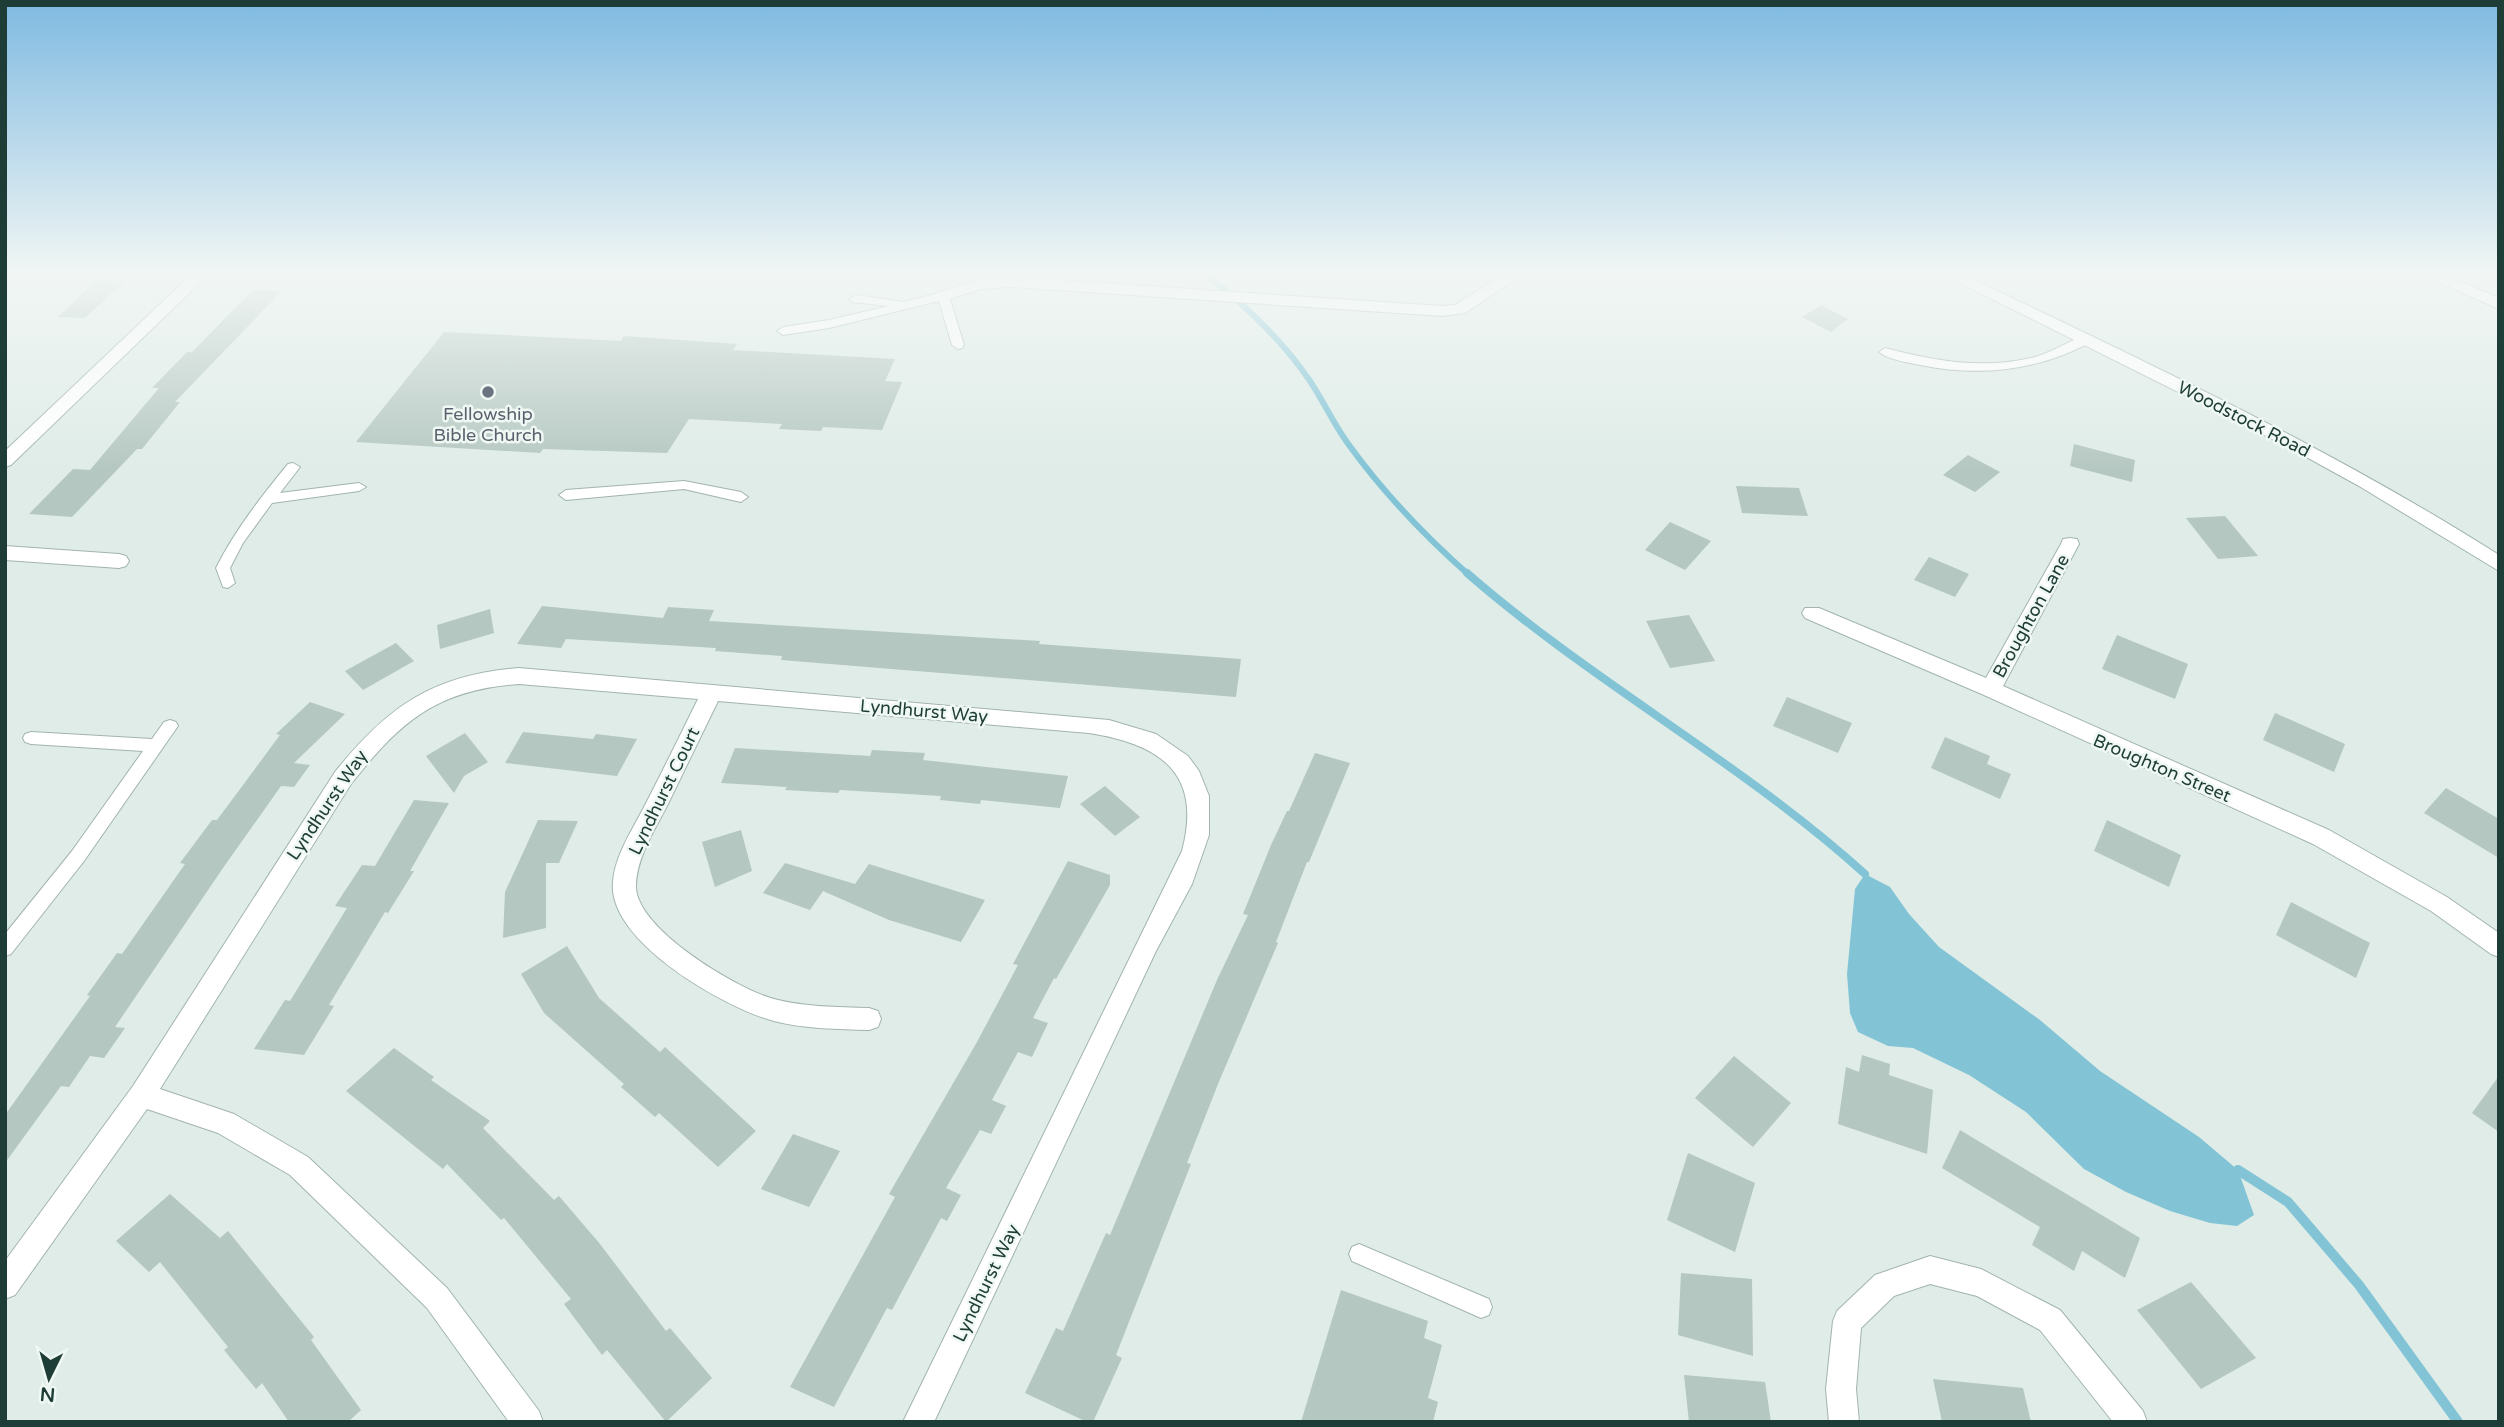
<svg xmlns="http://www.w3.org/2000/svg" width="2504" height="1427" font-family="'Varela Round',sans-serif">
  <rect width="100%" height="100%" fill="#dfece7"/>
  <path fill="#b6dfc4" d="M1315,271H1434C1395,282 1355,282 1315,271Z"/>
  <polygon fill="#82c4d6" points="1865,874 1890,887 1909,914 1939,947 2040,1020 2100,1071 2199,1137 2238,1170 2254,1215 2237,1226 2210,1223 2170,1211 2126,1192 2084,1169 2026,1112 1969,1075 1913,1048 1888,1046 1858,1032 1850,1013 1847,974 1855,889"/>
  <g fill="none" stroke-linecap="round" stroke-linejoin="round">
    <path stroke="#82c4d6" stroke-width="6" d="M1201,271C1242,302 1281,338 1310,381C1324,402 1334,425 1349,445C1383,492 1426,537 1469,575"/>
    <path stroke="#82c4d6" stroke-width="8" d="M1467,573C1593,683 1741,762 1865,874"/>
    <polyline stroke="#82c4d6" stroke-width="10" points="2238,1170 2288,1202 2359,1285 2458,1422"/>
  </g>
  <g fill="#b4c7c0">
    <polygon points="99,278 126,280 85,318 58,317"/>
    <polygon points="253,290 282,291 175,402 180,402 142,449 137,449 72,517 29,514 73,469 90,470 159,388 152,388 187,352 192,352"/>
    <polygon points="1821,305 1848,319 1831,332 1802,317"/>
    <polygon points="444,332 621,341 624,336 737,344 733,350 895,359 885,381 902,382 882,430 823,427 821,431 779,429 782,424 689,419 667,453 543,449 540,453 356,442"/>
    <polygon points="2074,444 2135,460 2132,482 2070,466"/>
    <polygon points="1968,455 2000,472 1975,492 1943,475"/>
    <polygon points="1736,486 1799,488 1808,516 1742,513"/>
    <polygon points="2225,516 2258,556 2218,559 2186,518"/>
    <polygon points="1670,522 1711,541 1685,570 1645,550"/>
    <polygon points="1929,557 1969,574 1955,597 1914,580"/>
    <polygon points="542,606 663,618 668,607 714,610 709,621 1040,641 1039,644 1241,659 1236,697 781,660 782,656 715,651 716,648 566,639 561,648 517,644"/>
    <polygon points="490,609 494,633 440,649 437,625"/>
    <polygon points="1689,615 1715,661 1670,668 1646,621"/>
    <polygon points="2117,635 2188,664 2175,699 2102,669"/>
    <polygon points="396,643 414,661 363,690 345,671"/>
    <polygon points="1787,697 1852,723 1838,753 1773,726"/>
    <polygon points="310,702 345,714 294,763 310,765 294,787 281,786 223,868 115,1027 125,1028 104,1058 90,1056 69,1087 61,1086 5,1163 5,1115 90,996 87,995 117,953 122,954 185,864 180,863 212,820 217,820 280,735 276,734"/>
    <polygon points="2275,713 2345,744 2334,772 2263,740"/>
    <polygon points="523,732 593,739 596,734 637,739 617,776 505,763"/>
    <polygon points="465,733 488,762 464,776 454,793 426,756"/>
    <polygon points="1945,737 1990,756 1987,764 2011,774 2000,799 1931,768"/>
    <polygon points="735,748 870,756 872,750 925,753 923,760 1068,776 1060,808 981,800 980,804 940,800 941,796 840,790 838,793 785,790 787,787 721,783"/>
    <polygon points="1315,753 1350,763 1309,862 1307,862 1276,942 1278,943 1218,1084 1187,1163 1191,1164 1116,1355 1122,1358 1093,1422 1087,1422 1025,1393 1056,1328 1063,1331 1106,1233 1110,1235 1217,980 1248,915 1243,914 1271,845 1287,811 1289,811"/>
    <polygon points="1105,786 1140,817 1115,836 1080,804"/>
    <polygon points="2446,788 2499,819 2499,858 2424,813"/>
    <polygon points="414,800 449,803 410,871 414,871 388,913 385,912 329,1005 334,1006 304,1055 254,1049 285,1000 290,1001 347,908 335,906 362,865 375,866"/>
    <polygon points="538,820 578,821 559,863 546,863 546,928 503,938 505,892"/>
    <polygon points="2107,820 2181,855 2169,887 2094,851"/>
    <polygon points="741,830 752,871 715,887 702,842"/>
    <polygon points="1068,861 1110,875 1110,885 1056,979 1054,978 1033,1018 1048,1023 1032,1057 1018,1052 992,1100 1006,1106 991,1134 980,1130 946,1188 961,1195 947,1221 941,1218 892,1310 887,1308 834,1407 790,1387 895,1197 889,1194 977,1042 1018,965 1013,964"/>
    <polygon points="785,863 855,884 869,864 985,900 961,942 889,920 823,891 810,910 763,893"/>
    <polygon points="2291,902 2370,943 2356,978 2276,935"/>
    <polygon points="567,946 599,998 660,1052 665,1047 756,1131 718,1167 659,1113 655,1117 621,1087 624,1084 544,1013 521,974"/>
    <polygon points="394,1048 434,1077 431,1080 490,1121 483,1128 554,1200 559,1196 600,1244 666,1331 670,1328 712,1378 666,1422 607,1350 602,1355 564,1304 571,1299 504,1218 501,1220 447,1164 443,1169 346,1091"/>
    <polygon points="1862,1055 1890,1064 1889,1075 1933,1090 1927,1154 1838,1124 1846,1067 1859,1072"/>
    <polygon points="1734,1056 1791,1103 1753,1147 1695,1098"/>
    <polygon points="2499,1076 2499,1132 2472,1113"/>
    <polygon points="1960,1130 2140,1238 2125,1278 2082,1251 2074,1271 2032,1245 2040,1227 1942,1168"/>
    <polygon points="793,1134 840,1151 809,1207 761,1189"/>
    <polygon points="1688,1153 1755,1183 1735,1252 1667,1220"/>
    <polygon points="170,1194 220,1238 228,1231 314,1337 311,1340 361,1410 348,1422 289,1422 262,1383 256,1389 224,1350 228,1347 160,1262 149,1272 116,1241"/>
    <polygon points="1681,1273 1752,1279 1753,1356 1678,1335"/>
    <polygon points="2191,1282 2256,1358 2201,1389 2137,1310"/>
    <polygon points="1341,1290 1428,1321 1424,1338 1442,1345 1428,1398 1438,1402 1433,1422 1301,1422"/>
    <polygon points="1684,1375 1765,1382 1771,1422 1689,1422"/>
    <polygon points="1933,1379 2023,1388 2031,1422 1942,1422"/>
  </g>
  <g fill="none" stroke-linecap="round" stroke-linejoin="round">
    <g stroke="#a2b4af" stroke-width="2">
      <g id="service">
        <polygon points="663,271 675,271 667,283 663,284 657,281"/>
        <polygon points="943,292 949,296 964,345 962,348 958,349 952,345 939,301 829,328 783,335 777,331 783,327 829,320 889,306 852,302 850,299 856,295 904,302"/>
        <path d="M2085,336L2089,337V343C2036,371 1979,377 1920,365C1907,362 1889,360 1879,352L1885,348C1934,361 1984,370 2035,357C2053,352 2068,341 2085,336Z"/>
        <path d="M293,463L300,467L280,493L359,483L366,487L359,491L272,503L243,543L230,568L235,583L228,588L223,587L216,568C235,530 261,497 288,464Z"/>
        <polygon points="684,481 741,492 748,497 741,502 684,489 566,500 559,495 566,490"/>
        <polygon points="170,720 176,722 178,726 84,861 11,954 5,956 5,934 72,851 143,751 31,744 25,742 23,738 25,734 31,732 152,739 164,722"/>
        <polygon points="1359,1244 1489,1299 1492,1307 1489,1315 1481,1318 1352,1261 1349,1254 1352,1247"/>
      </g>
    </g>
    <g stroke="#a2b4af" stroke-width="2">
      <g id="minor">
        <polygon points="195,271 212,271 11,465 5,467 5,451"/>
        <polygon points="1509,271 1528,271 1465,313 1442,316 1011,287 981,289 943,301 935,296 937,293 979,279 1011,277 1442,306 1455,305"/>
        <polygon points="2414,271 2435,271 2499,298 2499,309"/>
        <polygon points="2070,538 2077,539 2079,544 2003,686 2329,830 2447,897 2499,933 2499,957 2491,954 2431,911 2313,844 1984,695 1805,618 1802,613 1805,608 1819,608 1986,678 2061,544 2063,539"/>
        <polygon points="5,546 119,554 126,556 129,561 126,566 119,568 5,560"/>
        <path d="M519,668L1109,720L1156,734L1188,756L1199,771L1209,796V835L1192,884L1156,951L934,1422H903L1182,851C1203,773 1160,744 1089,733L718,701C701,736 684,771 667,806C654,831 637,857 636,885C634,928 737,989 774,999C805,1007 837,1007 869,1008L878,1011L881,1019L878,1027L869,1030C837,1029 805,1029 774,1021C725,1008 607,941 613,882C615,856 631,832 643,809C662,772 680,736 698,699L519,684C436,690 401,721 351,784L160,1089L234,1114L308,1157L447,1288L539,1411L543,1422H509L427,1308L290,1175L218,1133L147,1109L15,1295L5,1299V1261L133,1086L335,772C388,706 433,675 519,668Z"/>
        <polygon points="1930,1256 1981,1269 2060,1310 2143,1411 2147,1422 2113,1422 2040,1330 1977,1296 1930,1284 1894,1296 1861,1328 1856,1389 1859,1422 1829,1422 1826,1389 1833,1321 1837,1311 1875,1275"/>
      </g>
    </g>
    <g stroke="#a2b4af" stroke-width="2">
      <path id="tertiary" d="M1936,271H1956C2141,360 2326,445 2499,555V571L2359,486L2290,448Z"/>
    </g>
    <use href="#service" fill="#fff" fill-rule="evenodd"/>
    <use href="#minor" fill="#fff" fill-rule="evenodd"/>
    <use href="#tertiary" fill="#fff" fill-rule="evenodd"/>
  </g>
  <linearGradient id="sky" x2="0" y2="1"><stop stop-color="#7fbae1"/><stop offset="0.58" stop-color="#f1f6f4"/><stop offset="1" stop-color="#f1f6f4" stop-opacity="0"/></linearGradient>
  <rect width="2504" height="471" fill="url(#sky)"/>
  <circle fill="#6b7280" stroke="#f0f8f4" stroke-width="2.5" cx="488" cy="392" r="7"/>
  <g text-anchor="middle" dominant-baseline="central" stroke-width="5" stroke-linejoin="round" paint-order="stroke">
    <g font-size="18" fill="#5b616d" stroke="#f0f8f4">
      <text x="488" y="414">Fellowship<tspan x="488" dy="21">Bible Church</tspan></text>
    </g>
    <g font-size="18" fill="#1f3d37" stroke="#f0f8f4">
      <text transform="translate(2244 419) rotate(27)">Woodstock Road</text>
      <text transform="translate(2031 616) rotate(-61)">Broughton Lane</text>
      <text transform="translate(924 711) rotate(5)">Lyndhurst Way</text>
      <text transform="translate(2162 768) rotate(23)">Broughton Street</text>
      <text transform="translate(664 791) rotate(-64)">Lyndhurst Court</text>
      <text transform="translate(327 805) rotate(-56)">Lyndhurst Way</text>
      <text transform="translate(986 1283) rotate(-64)">Lyndhurst Way</text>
    </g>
  </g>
  <rect width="2504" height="1427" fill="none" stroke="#1f3d37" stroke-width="14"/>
  <g transform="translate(49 1378) rotate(185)" stroke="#f0f8f4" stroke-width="5" paint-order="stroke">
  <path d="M0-5L12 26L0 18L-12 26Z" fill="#1f3d37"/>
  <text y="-10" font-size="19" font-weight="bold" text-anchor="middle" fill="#1f3d37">N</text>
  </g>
</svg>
